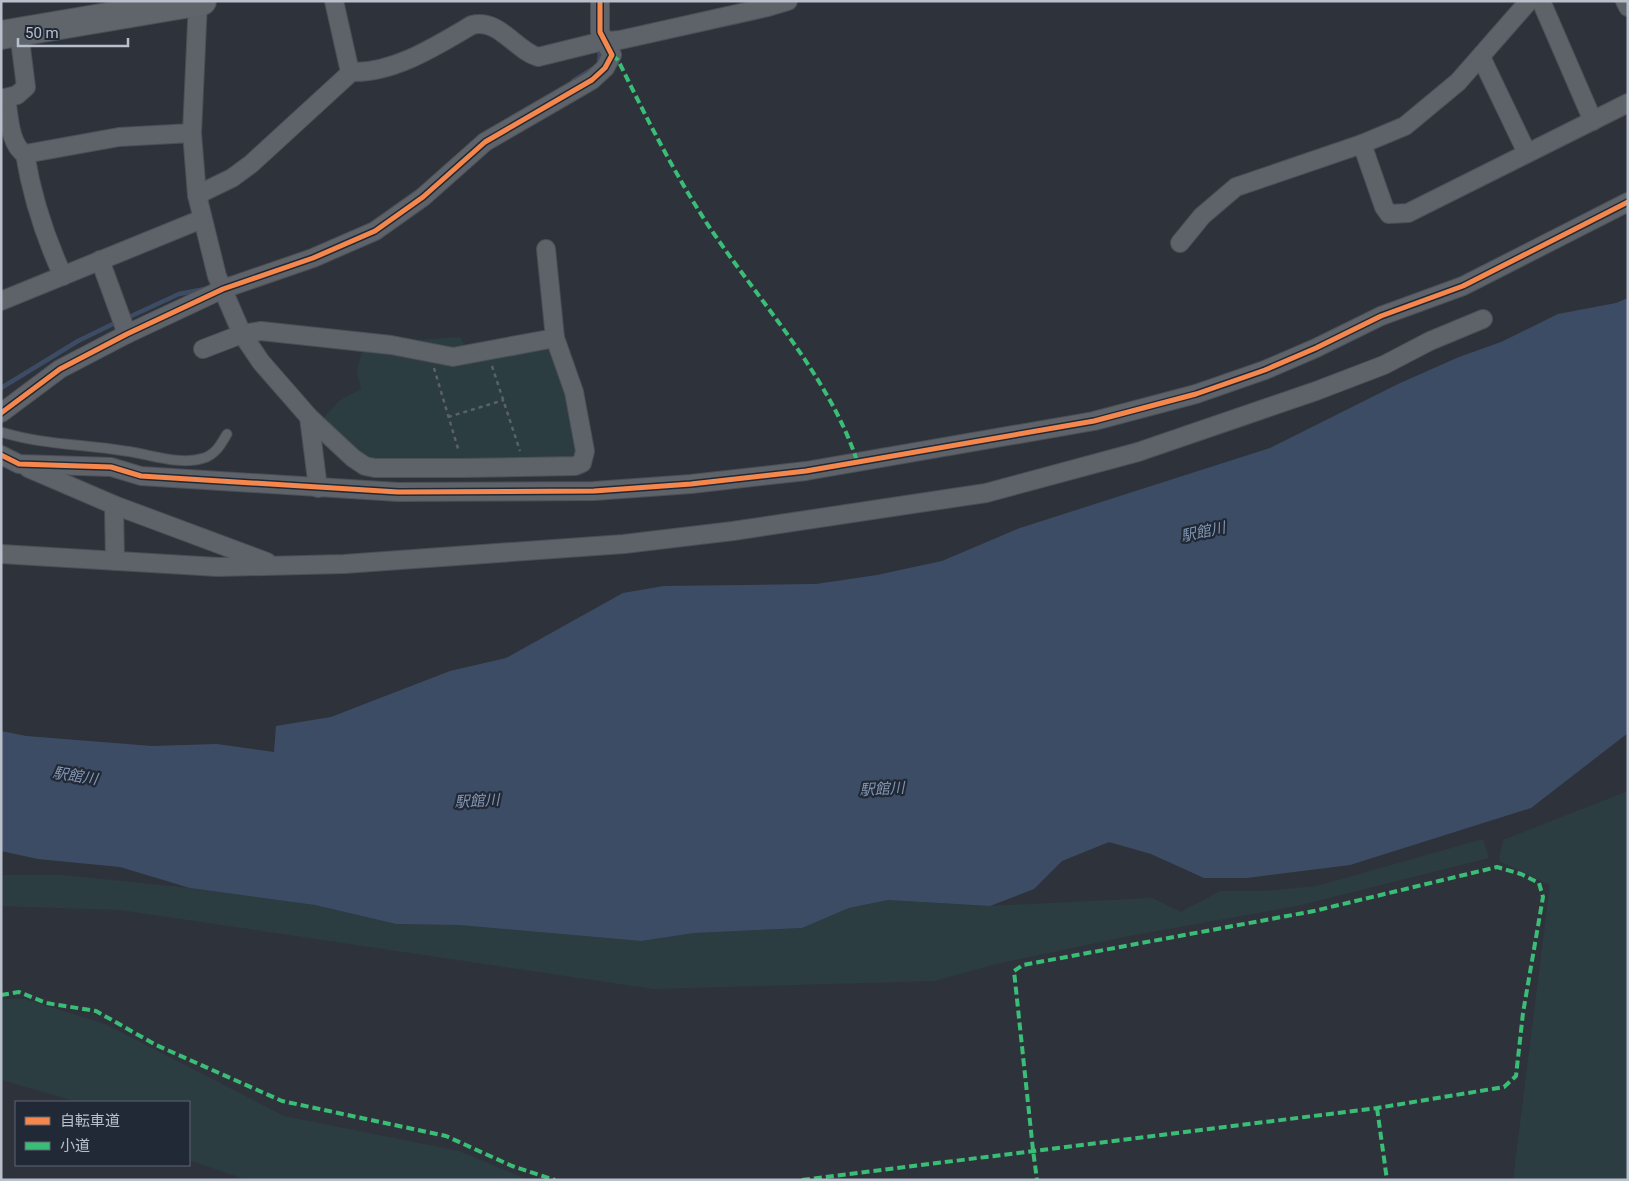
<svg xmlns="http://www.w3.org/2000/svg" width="1629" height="1181" font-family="Roboto,'Noto Sans JP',sans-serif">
  <rect width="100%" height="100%" fill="#2e333b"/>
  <g fill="#2b3d41">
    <polygon points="460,337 467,349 553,345 581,450 576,460 374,464 320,422 339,401 361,389 357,371 364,344"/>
    <polygon points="1628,791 1628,1180 1513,1180 1550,885 1499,861 1503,840"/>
    <polygon points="1483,839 1489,858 1297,906 1129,936 996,964 934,981 654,989 120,910 1,906 1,875 62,875 190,888 315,905 396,924 459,925 641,941 694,933 802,928 849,908 888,900 990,906 1152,898 1181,912 1220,891 1265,891 1317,886"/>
    <polygon points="1,999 25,999 105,1024 284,1116 459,1151 529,1180 247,1180 189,1160 189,1102 78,1102 1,1080"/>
  </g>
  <polygon fill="#3d4c65" points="1628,298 1628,733 1531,808 1350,865 1247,878 1204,878 1151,854 1109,842 1062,861 1034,889 990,906 888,900 849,908 802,928 694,933 641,941 459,925 396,924 315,905 190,888 120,867 38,859 1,851 1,731 26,736 152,746 217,744 274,752 276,726 331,717 450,671 506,658 623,593 664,586 816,584 877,575 942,561 1020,528 1270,448 1398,384 1459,357 1501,342 1558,314 1616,303"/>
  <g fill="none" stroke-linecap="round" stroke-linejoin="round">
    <g stroke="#3d4c65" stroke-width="4.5">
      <polyline points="596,46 600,54 599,62"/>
      <polyline points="573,81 594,68"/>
      <polyline points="127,318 179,294 205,289"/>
      <polyline points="1,388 78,341 117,322"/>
    </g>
    <g stroke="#4c4f56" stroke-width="11">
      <path id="service" d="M1,432C44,445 82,444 125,451C150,454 180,466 204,458C216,454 221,444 227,434"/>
    </g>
    <g stroke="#4c4f56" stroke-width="20">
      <g id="minor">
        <polyline points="198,1 192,133 197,195 217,276 242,334 261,362 309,417 353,458 365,466 375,468 463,468 575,466 582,463 585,451 574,392 555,338 546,249"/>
        <polyline points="1541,1 1593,121"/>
        <polyline points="1625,1 1628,7"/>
        <polyline points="1481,57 1527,153"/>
        <path d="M350,72C393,74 436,46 472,25C499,18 515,50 538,57L599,42L620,40L768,7L788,1"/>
        <path d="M6,98C9,114 9,145 25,154L119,137L192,133"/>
        <polyline points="1,99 17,95 26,87 19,32"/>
        <polyline points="1362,144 1384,207 1389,214 1408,213 1628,103"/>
        <path d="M25,154C32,197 45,237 63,276"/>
        <polyline points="197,195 232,178 251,164 347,76 350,72 334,1"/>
        <polyline points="1180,243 1202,216 1236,187 1362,144 1405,126 1458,82 1529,1"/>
        <polyline points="100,260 127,334"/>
        <polyline points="1,301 202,219"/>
        <polyline points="203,349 242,334 261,331 391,345 453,357 555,338"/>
        <polyline points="1,413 60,369 127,334 223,289 313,258 375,231 423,197 485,142 592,80 605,68 612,55 600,32 600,1"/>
        <polyline points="309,417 318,488"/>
        <polyline points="1,455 19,464 111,467 141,476 398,492 594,491 691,484 806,471 1094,421 1196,394 1265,370 1316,348 1381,316 1463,286 1628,202"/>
        <polyline points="28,468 114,505 267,562"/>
        <polyline points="114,505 115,561"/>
        <polyline points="1,554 218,567 344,564 624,544 733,531 986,493 1138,452 1316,391 1384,365 1430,341 1483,319"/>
      </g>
    </g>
    <g stroke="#4c5058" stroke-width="30">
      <polyline id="primary" points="1,35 202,1"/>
    </g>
    <g stroke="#5b6166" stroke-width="2.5" stroke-dasharray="4 4" stroke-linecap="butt">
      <polyline points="492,366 520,451"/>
      <polyline points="434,368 459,452"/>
      <polyline points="448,417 504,400"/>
    </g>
    <use href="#service" stroke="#5e6269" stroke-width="9"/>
    <use href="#minor" stroke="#5e6269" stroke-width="18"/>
    <use href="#primary" stroke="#60646b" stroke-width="28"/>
    <g stroke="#3abd76" stroke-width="4" stroke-dasharray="8 4" stroke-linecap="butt">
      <path d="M612,55L618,60C645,115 673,171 706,222C756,298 829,375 857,461"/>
      <polyline points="1,995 19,992 46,1003 96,1011 156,1045 282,1101 446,1136 512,1166 555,1180"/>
      <polyline points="1377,1108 1387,1180"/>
      <polyline points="802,1180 1377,1108 1504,1087 1516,1076 1523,1013 1543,897 1539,883 1521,874 1497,867 1314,911 1023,965 1014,971 1033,1150 1037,1180"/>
    </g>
    <g stroke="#212937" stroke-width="8">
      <g id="cycleway">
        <polyline points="1,413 60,369 127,334 223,289 313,258 375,231 423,197 485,142 592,80 605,68 612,55 600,32 600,1"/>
        <polyline points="1,455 19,464 111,467 141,476 398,492 594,491 691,484 806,471 1094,421 1196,394 1265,370 1316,348 1381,316 1463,286 1628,202"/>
      </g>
    </g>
    <use href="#cycleway" stroke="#f5874c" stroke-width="5"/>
  </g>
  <g text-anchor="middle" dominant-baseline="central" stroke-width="4.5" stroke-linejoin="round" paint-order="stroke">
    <g font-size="15" font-style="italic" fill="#8295b1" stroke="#212937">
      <text transform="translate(1203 532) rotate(-12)">駅館川</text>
      <text transform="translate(75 776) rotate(9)">駅館川</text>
      <text transform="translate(882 789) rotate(-3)">駅館川</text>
      <text transform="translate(477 801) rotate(-3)">駅館川</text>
    </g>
  </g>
  <rect width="1629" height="1181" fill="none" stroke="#b9c0cb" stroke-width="5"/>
  <rect x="15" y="1101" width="175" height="65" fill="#212937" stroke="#5e6572"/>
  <rect x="25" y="1117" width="25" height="8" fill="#f5874c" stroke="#5e6572"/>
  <text x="60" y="1126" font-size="15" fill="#b9c0cb">自転車道</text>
  <rect x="25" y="1142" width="25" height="8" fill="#3abd76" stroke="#5e6572"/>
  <text x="60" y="1151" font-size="15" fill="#b9c0cb">小道</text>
  <path d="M18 38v8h110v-8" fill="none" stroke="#b9c0cb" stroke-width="2.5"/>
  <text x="25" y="38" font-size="15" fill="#b9c0cb" stroke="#212937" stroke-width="4" paint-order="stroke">50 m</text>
</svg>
